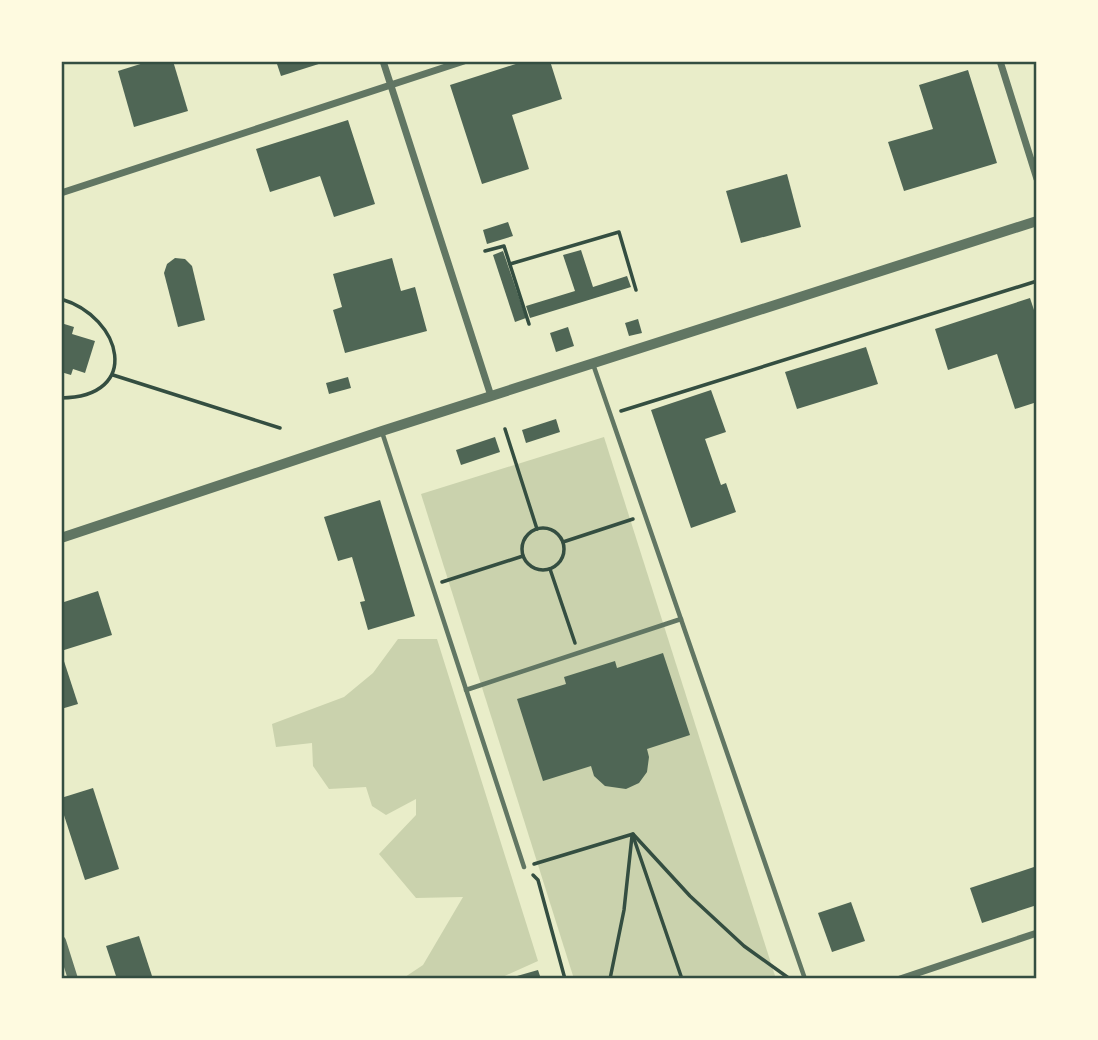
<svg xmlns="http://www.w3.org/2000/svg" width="1098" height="1040" font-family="Raleway,sans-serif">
  <rect width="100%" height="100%" fill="#e9edc9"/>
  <g fill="#cad2ad">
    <polygon points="604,437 776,979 574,979 421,494"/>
    <polygon points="398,639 437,639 538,961 498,979 402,979 423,965 463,897 416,898 379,854 416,815 416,799 386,815 372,806 366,787 329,789 313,766 312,743 276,747 272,724 344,697 373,673"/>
  </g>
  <g fill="#4f6655">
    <polygon points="150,61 173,61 188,111 134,127 118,71"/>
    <polygon points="276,61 325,61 325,62 281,76"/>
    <polygon points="525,61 550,61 562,99 512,115 529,169 482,184 450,85"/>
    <polygon points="968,70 997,163 904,191 888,142 933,129 919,85"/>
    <polygon points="348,120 375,204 334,217 320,176 270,192 256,149"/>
    <polygon points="787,174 801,227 741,243 726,191"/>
    <polygon points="508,222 513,236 487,244 483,230"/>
    <polygon points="581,250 593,287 627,276 631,287 530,318 526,306 575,291 563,255"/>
    <polygon points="503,251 526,318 515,322 493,255"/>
    <polygon points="175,258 185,259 192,266 205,320 178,327 164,273 167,264"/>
    <polygon points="392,258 401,291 415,287 427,331 345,353 333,310 342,307 333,274"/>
    <polygon points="1030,298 1037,319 1037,402 1015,409 997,354 948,370 935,329"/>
    <polygon points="638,319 642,333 629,336 625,323"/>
    <polygon points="61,323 74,327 72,334 95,341 85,373 73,369 71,375 61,372"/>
    <polygon points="568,327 574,346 556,352 550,333"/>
    <polygon points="866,347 878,384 797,409 785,372"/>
    <polygon points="348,377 351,388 329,394 326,383"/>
    <polygon points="711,390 726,432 705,439 721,485 726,483 736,512 691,528 651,410"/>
    <polygon points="556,419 560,432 526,443 522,430"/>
    <polygon points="495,437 500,452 461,465 456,450"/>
    <polygon points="380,500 415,616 368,630 360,602 365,601 352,557 338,561 324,517"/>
    <polygon points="98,591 112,635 61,651 61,603"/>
    <polygon points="61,652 78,704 61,709"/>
    <polygon points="663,653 690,735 647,749 649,757 647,772 639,783 626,789 605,786 594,776 591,766 543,781 517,699 566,684 564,677 615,661 617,668"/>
    <polygon points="93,788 119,869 85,880 61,806 61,798"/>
    <polygon points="1037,866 1037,905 982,923 970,888"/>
    <polygon points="851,902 865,941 832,952 818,913"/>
    <polygon points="139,936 153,979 117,979 106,946"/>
    <polygon points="538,970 541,979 510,979 510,978"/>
  </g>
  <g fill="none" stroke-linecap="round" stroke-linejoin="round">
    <g stroke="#344e41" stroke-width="3.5">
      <polyline points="485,251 504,246 529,324"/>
      <polyline points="510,264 619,232 636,290"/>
      <path d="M61,299C122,317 143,397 61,398"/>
      <polyline points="113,375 280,428"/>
      <polyline points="621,411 1037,281"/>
      <polyline points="505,429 537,529"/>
      <circle cx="543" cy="549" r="21"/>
      <polyline points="563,542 633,519"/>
      <polyline points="550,569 575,643"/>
      <polyline points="442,582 523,556"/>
      <polyline points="633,834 690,896 744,946 790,979"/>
      <polyline points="633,836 682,979"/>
      <polyline points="534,864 633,834"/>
      <polyline points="533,875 538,880 565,979"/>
      <polyline points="610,979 624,910 632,836"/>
    </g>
    <g stroke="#617663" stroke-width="4.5">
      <polyline points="593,364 805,979"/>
      <polyline points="382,432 524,867"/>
      <polyline points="466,690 681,619"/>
    </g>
    <g stroke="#617663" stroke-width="7">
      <polyline points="383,61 491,396"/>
      <polyline points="1000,61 1037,179"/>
      <polyline points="61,193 464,61"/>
      <polyline points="900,979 1037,933"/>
    </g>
    <g stroke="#617663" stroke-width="10">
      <polyline points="61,538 382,431 1037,221"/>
      <polyline points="61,941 73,979"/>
    </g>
  </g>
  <rect width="1098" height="1040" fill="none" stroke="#fefae0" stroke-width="126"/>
  <rect x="63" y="63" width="972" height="914" fill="none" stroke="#344e41" stroke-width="2.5"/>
</svg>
